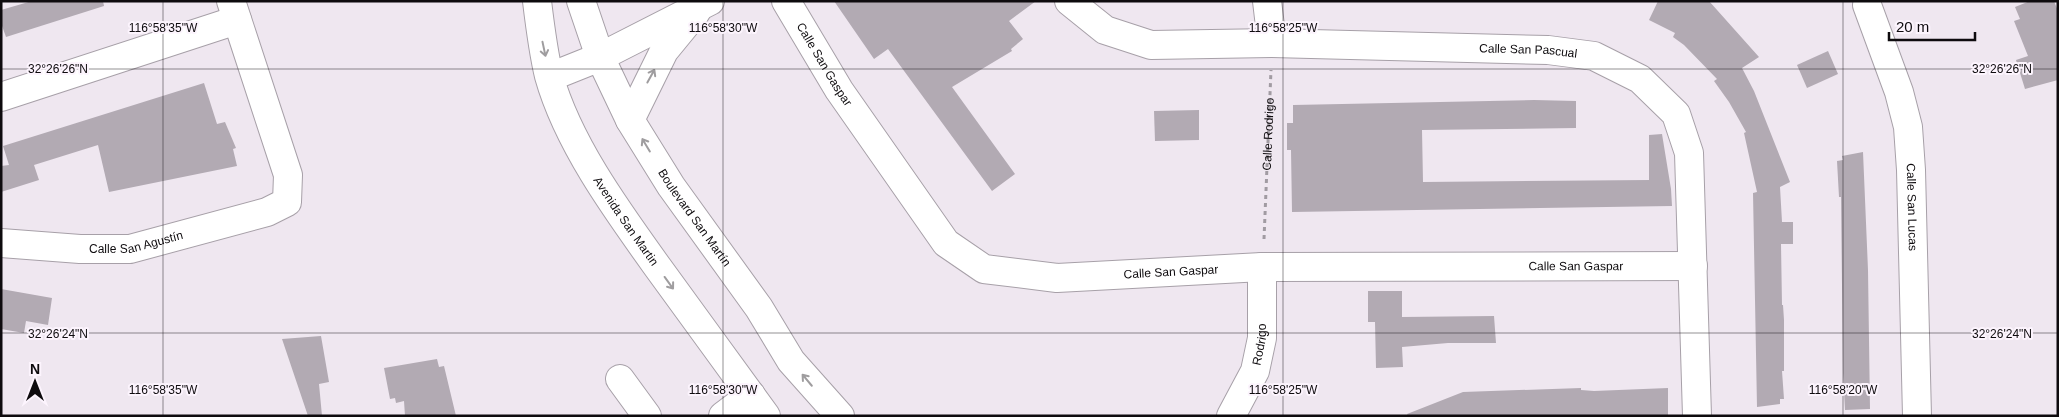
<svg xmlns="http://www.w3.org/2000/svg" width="2059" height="417" font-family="Helvetica,sans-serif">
  <rect width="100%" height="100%" fill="#efe7f0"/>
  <g fill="#b2aab3">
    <polygon points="32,1 103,1 104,6 6,37 1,23 1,10"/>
    <polygon points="834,1 1036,1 1009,21 1023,39 1011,49 1012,51 952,87 1015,174 992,191 888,49 874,59"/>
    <polygon points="1658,1 1709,1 1759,57 1742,68 1754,91 1790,182 1780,187 1782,222 1793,222 1793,244 1781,244 1782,305 1783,305 1784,320 1784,371 1782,371 1784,399 1780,399 1780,404 1757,407 1753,193 1757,192 1744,133 1746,132 1729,102 1714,81 1717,79 1684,45 1673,37 1675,33 1649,20"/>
    <polygon points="2030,1 2054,1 2058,11 2058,80 2025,89 2016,60 2028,56 2014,21 2020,19 2015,7"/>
    <polygon points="1828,51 1838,74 1807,88 1797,65"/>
    <polygon points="204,83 217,124 225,122 236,148 233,149 237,166 109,192 98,145 34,165 39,180 1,192 1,166 9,165 3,146"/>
    <polygon points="1534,100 1576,101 1576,128 1422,130 1423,182 1649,180 1649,135 1662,134 1671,189 1672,206 1292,212 1291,150 1287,150 1287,123 1293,123 1293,105"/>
    <polygon points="1199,110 1199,140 1155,141 1154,111"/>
    <polygon points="1863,152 1868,270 1870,409 1845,410 1843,373 1841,197 1839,197 1837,161 1843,160 1842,156"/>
    <polygon points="1,289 52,298 48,325 26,321 24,333 1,329"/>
    <polygon points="1368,291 1402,291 1402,317 1494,316 1496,343 1448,343 1402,347 1403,367 1376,368 1375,322 1368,322"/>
    <polygon points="321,336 329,382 319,384 322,416 308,416 282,339"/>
    <polygon points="437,359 439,367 444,366 456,416 405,416 404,401 396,403 395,398 390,399 384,368"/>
    <polygon points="1581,388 1581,390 1594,391 1668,388 1668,416 1408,416 1407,414 1463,392"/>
  </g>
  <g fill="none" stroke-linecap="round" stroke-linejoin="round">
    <g stroke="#a7a0a8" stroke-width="30">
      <g id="minor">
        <path id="s2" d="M537,1C540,26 543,51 549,76C568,144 618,212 659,269C695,318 730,367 766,416"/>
        <path id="s3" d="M581,1L600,57L630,120L671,186L759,308L791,361L840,416"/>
        <path id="s4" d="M786,1L839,90L946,243L984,269L1057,278L1262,267L1693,266"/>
        <path id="s5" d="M1069,1L1105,30L1151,45L1272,43L1548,50L1594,56L1640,79L1676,114L1689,153L1697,416"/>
        <polyline points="1267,1 1272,43"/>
        <path id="s6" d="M1867,5L1899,92L1908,127L1911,170L1917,416"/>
        <polyline points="550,77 600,57 710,1"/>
        <polyline points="1,97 237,20"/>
        <polyline points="630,120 664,51 696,12"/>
        <path id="s7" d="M1,243L80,249H130L267,212L287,202L288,175L231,1"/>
        <polyline points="620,379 647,416"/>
        <polyline points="723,416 751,395"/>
        <path id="s8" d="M1231,416L1255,371L1262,338V267"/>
      </g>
    </g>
    <path stroke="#a19ba2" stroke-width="3" stroke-dasharray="4 4" stroke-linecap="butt" id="s1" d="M1264,239L1271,70"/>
    <use href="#minor" stroke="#fff" stroke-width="28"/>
  </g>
  <defs><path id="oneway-shaft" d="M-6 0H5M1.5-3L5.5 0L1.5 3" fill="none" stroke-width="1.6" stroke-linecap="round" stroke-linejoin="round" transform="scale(1.25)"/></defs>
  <g stroke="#9f9d9f">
    <use href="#oneway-shaft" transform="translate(544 49) rotate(78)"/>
    <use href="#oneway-shaft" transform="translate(651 76) rotate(-61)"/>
    <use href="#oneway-shaft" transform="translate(646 145) rotate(-121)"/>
    <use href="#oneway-shaft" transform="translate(669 283) rotate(54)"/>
    <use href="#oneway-shaft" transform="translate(807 380) rotate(-130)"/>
  </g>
  <path fill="none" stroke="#0e0b0e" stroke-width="1" stroke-opacity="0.45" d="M163,1V416M723,1V416M1283,1V416M1843,1V416M1,69H2058M1,333H2058"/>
  <g text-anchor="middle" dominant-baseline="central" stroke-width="4" stroke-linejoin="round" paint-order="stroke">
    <g font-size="12" fill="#0e0b0e" stroke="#fcf4fd">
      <text stroke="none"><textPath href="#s5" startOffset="472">Calle San Pascual</textPath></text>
      <text stroke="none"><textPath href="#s4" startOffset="74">Calle San Gaspar</textPath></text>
      <text stroke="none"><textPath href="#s1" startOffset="105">Calle Rodrigo</textPath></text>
      <text stroke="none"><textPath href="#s6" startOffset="209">Calle San Lucas</textPath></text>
      <text stroke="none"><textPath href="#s3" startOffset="246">Boulevard San Martín</textPath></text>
      <text stroke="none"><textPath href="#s2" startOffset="241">Avenida San Martin</textPath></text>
      <text stroke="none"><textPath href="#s7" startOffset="136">Calle San Agustín</textPath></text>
      <text stroke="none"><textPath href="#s4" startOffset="929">Calle San Gaspar</textPath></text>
      <text stroke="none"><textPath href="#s4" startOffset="524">Calle San Gaspar</textPath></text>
      <text stroke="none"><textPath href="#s8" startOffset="78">Rodrigo</textPath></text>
    </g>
  </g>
  <g font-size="12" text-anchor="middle" fill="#0e0b0e" stroke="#fcf4fd" stroke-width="4" stroke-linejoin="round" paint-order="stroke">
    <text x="163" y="32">116°58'35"W</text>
    <text x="723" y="32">116°58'30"W</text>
    <text x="1283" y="32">116°58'25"W</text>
    <text x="58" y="73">32°26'26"N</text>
    <text x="2002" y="73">32°26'26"N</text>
    <text x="58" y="338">32°26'24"N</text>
    <text x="2002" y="338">32°26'24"N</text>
    <text x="163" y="394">116°58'35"W</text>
    <text x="723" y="394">116°58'30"W</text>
    <text x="1283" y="394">116°58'25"W</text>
    <text x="1843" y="394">116°58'20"W</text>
  </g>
  <rect width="2059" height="417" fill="none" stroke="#0e0b0e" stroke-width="5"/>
  <g transform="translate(35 382)" stroke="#fcf4fd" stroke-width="4" paint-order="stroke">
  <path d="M0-4L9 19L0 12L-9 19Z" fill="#0e0b0e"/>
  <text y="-8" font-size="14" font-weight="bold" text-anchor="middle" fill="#0e0b0e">N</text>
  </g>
  <path d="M1889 32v8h86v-8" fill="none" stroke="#0e0b0e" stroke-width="2.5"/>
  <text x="1896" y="32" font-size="15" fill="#0e0b0e" stroke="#fcf4fd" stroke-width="4" paint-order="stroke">20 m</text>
</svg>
